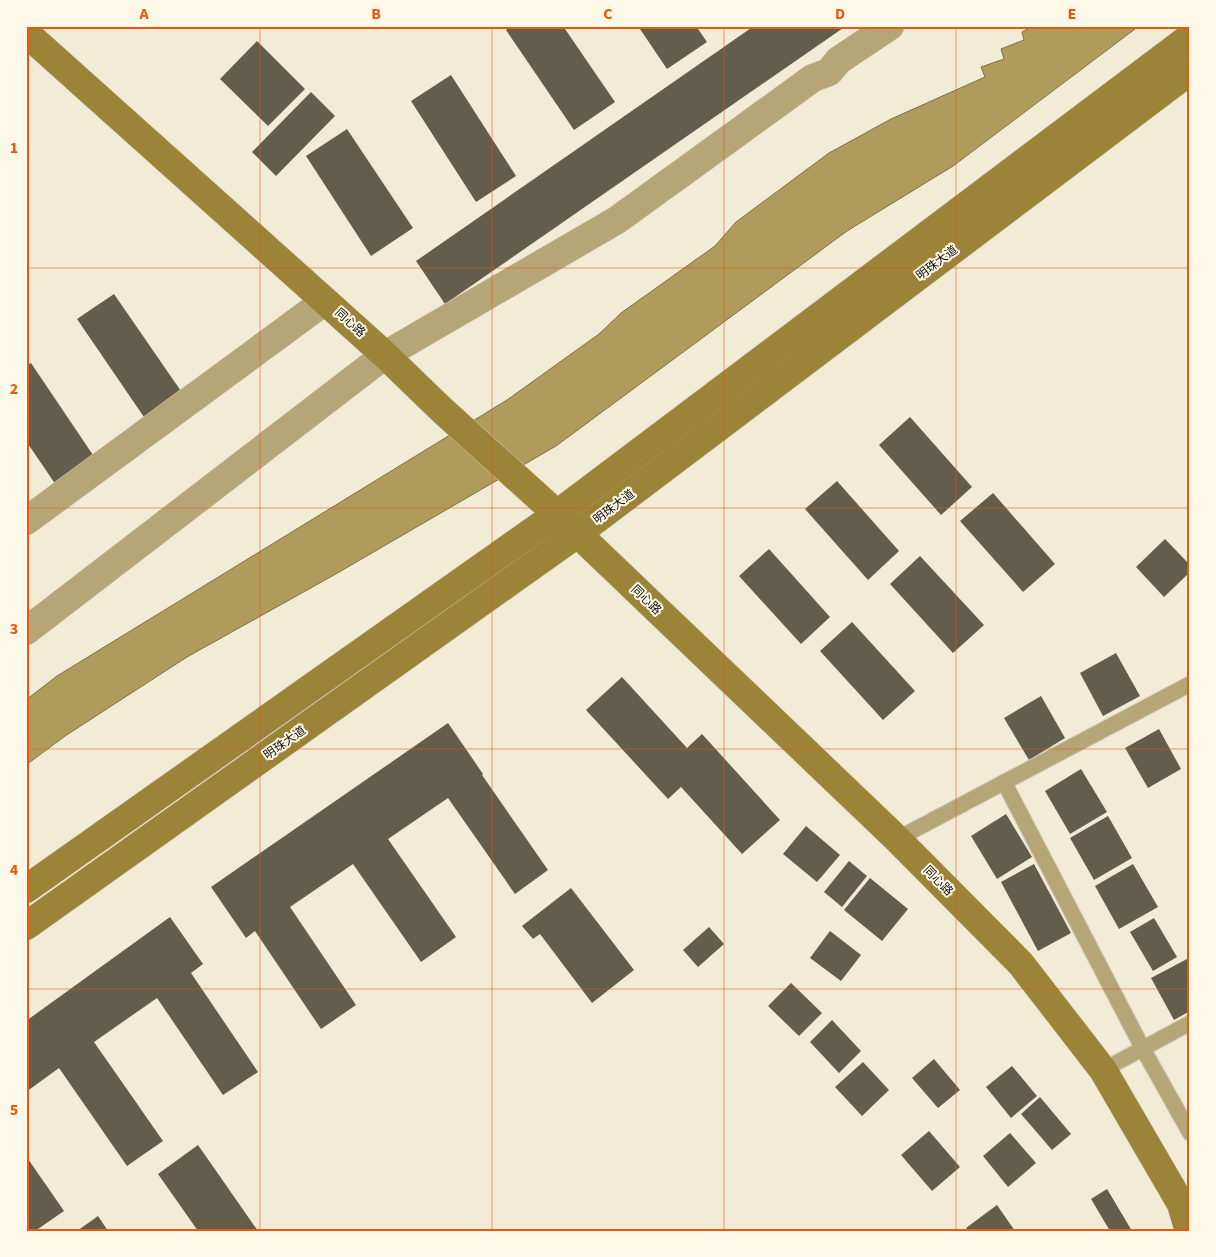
<svg xmlns="http://www.w3.org/2000/svg" width="1216" height="1257" font-family="'Source Sans 3','Noto Sans SC',sans-serif">
  <rect width="100%" height="100%" fill="#f2ebd6"/>
  <polygon fill="#af9b5b" stroke="#7f7041" points="1033,26 1139,26 953,166 847,231 556,446 334,575 187,657 65,736 26,765 26,700 57,676 507,400 599,334 621,313 715,246 736,222 829,153 891,119 985,77 981,67 1004,59 1001,49 1024,40 1022,32"/>
  <g fill="#635e4c">
    <polygon points="511,26 563,26 615,102 574,130 506,30"/>
    <polygon points="638,26 696,26 707,42 667,69"/>
    <polygon points="754,26 846,26 445,304 416,261"/>
    <polygon points="257,41 305,89 268,126 220,79"/>
    <polygon points="451,75 516,176 476,202 411,101"/>
    <polygon points="311,92 335,116 276,176 252,152"/>
    <polygon points="347,129 413,228 371,256 306,156"/>
    <polygon points="114,294 183,394 146,420 77,319"/>
    <polygon points="31,363 97,461 58,488 26,441 26,366"/>
    <polygon points="910,417 972,487 941,515 879,445"/>
    <polygon points="837,481 899,551 868,580 805,509"/>
    <polygon points="993,493 1055,564 1023,592 960,521"/>
    <polygon points="1165,539 1190,565 1190,572 1164,597 1136,567"/>
    <polygon points="769,549 830,617 801,644 739,576"/>
    <polygon points="920,556 984,625 953,653 890,584"/>
    <polygon points="852,622 915,691 883,720 820,651"/>
    <polygon points="1116,653 1140,696 1103,716 1080,673"/>
    <polygon points="622,677 687,748 702,734 780,820 742,854 681,787 668,799 586,710"/>
    <polygon points="1041,696 1065,738 1029,760 1004,718"/>
    <polygon points="448,723 483,774 482,775 548,870 515,894 448,798 388,839 456,937 421,962 353,864 290,907 356,1005 321,1029 255,931 246,938 211,887"/>
    <polygon points="1159,729 1181,769 1148,788 1125,748"/>
    <polygon points="1081,769 1107,812 1070,834 1045,791"/>
    <polygon points="1006,814 1032,857 997,879 971,836"/>
    <polygon points="1108,816 1132,858 1094,880 1070,838"/>
    <polygon points="806,826 840,855 817,882 783,854"/>
    <polygon points="849,861 867,876 842,907 824,892"/>
    <polygon points="1034,864 1071,933 1038,951 1001,882"/>
    <polygon points="1133,864 1158,907 1119,929 1095,886"/>
    <polygon points="870,878 908,909 882,941 844,910"/>
    <polygon points="571,888 634,970 592,1003 540,934 533,939 522,926"/>
    <polygon points="170,917 203,964 191,973 258,1072 223,1095 157,998 94,1042 163,1141 127,1166 59,1068 26,1092 26,1021"/>
    <polygon points="1154,918 1177,957 1153,971 1130,932"/>
    <polygon points="709,927 724,944 698,967 683,950"/>
    <polygon points="830,931 861,955 841,981 810,958"/>
    <polygon points="1187,959 1190,964 1190,1011 1174,1020 1151,978"/>
    <polygon points="791,983 822,1013 799,1036 768,1006"/>
    <polygon points="832,1020 861,1051 839,1073 810,1042"/>
    <polygon points="934,1059 960,1090 938,1108 912,1078"/>
    <polygon points="863,1062 889,1090 862,1116 835,1087"/>
    <polygon points="1012,1066 1037,1096 1011,1118 986,1087"/>
    <polygon points="1040,1097 1071,1134 1052,1150 1021,1114"/>
    <polygon points="929,1131 960,1167 932,1191 901,1155"/>
    <polygon points="1010,1133 1036,1163 1008,1187 983,1156"/>
    <polygon points="198,1145 258,1231 198,1231 158,1174"/>
    <polygon points="26,1156 64,1211 35,1231 26,1231"/>
    <polygon points="1107,1189 1132,1231 1110,1231 1091,1199"/>
    <polygon points="997,1205 1015,1231 969,1231 966,1228"/>
    <polygon points="98,1216 108,1231 77,1231"/>
  </g>
  <g fill="none" stroke-linecap="round" stroke-linejoin="round">
    <g stroke="#cec7b5" stroke-width="17">
      <g id="lane">
        <polyline points="1004,782 1143,1049 1190,1133"/>
        <polyline points="897,839 1190,684"/>
        <polyline points="1103,1070 1190,1023"/>
      </g>
    </g>
    <g stroke="#cec7b5" stroke-width="29">
      <g id="street">
        <polyline points="26,521 325,301"/>
        <polyline points="26,631 385,355 617,220 813,78 829,72 839,60 890,26"/>
      </g>
    </g>
    <g stroke="#cec7b5" stroke-width="29">
      <g id="secondary">
        <polyline points="26,33 325,301 385,355 443,411 557,514 897,839 1021,964 1103,1070 1181,1204 1189,1231"/>
        <polyline points="26,889 557,514 1190,37"/>
        <polyline points="26,926 577,534 1190,71"/>
      </g>
    </g>
    <use href="#lane" stroke="#b6a677" stroke-width="15"/>
    <use href="#street" stroke="#b6a677" stroke-width="28"/>
    <use href="#secondary" stroke="#9b8438" stroke-width="28"/>
  </g>
  <path fill="none" stroke="#e8590c" stroke-width="1" stroke-opacity="0.55" d="M260,26V1231M492,26V1231M724,26V1231M956,26V1231M26,268H1190M26,508H1190M26,749H1190M26,989H1190"/>
  <g text-anchor="middle" dominant-baseline="central" stroke-width="4" stroke-linejoin="round" paint-order="stroke">
    <g font-size="12" fill="#0e0c05" stroke="#fef8e8">
      <text transform="translate(937 263) rotate(-37)">明珠大道</text>
      <text transform="translate(350 323) rotate(42)">同心路</text>
      <text transform="translate(614 507) rotate(-37)">明珠大道</text>
      <text transform="translate(646 600) rotate(44)">同心路</text>
      <text transform="translate(285 743) rotate(-35)">明珠大道</text>
      <text transform="translate(938 881) rotate(45)">同心路</text>
    </g>
  </g>
  <rect width="1216" height="1257" fill="none" stroke="#fef8e8" stroke-width="55"/>
  <rect x="28" y="28" width="1160" height="1202" fill="none" stroke="#e8590c" stroke-width="2"/>
  <g font-size="16" text-anchor="middle" font-weight="bold" fill="#e8590c">
    <text x="144" y="19">A</text>
    <text x="376" y="19">B</text>
    <text x="608" y="19">C</text>
    <text x="840" y="19">D</text>
    <text x="1072" y="19">E</text>
    <text x="14" y="153">1</text>
    <text x="14" y="394">2</text>
    <text x="14" y="634">3</text>
    <text x="14" y="875">4</text>
    <text x="14" y="1115">5</text>
  </g>
</svg>
